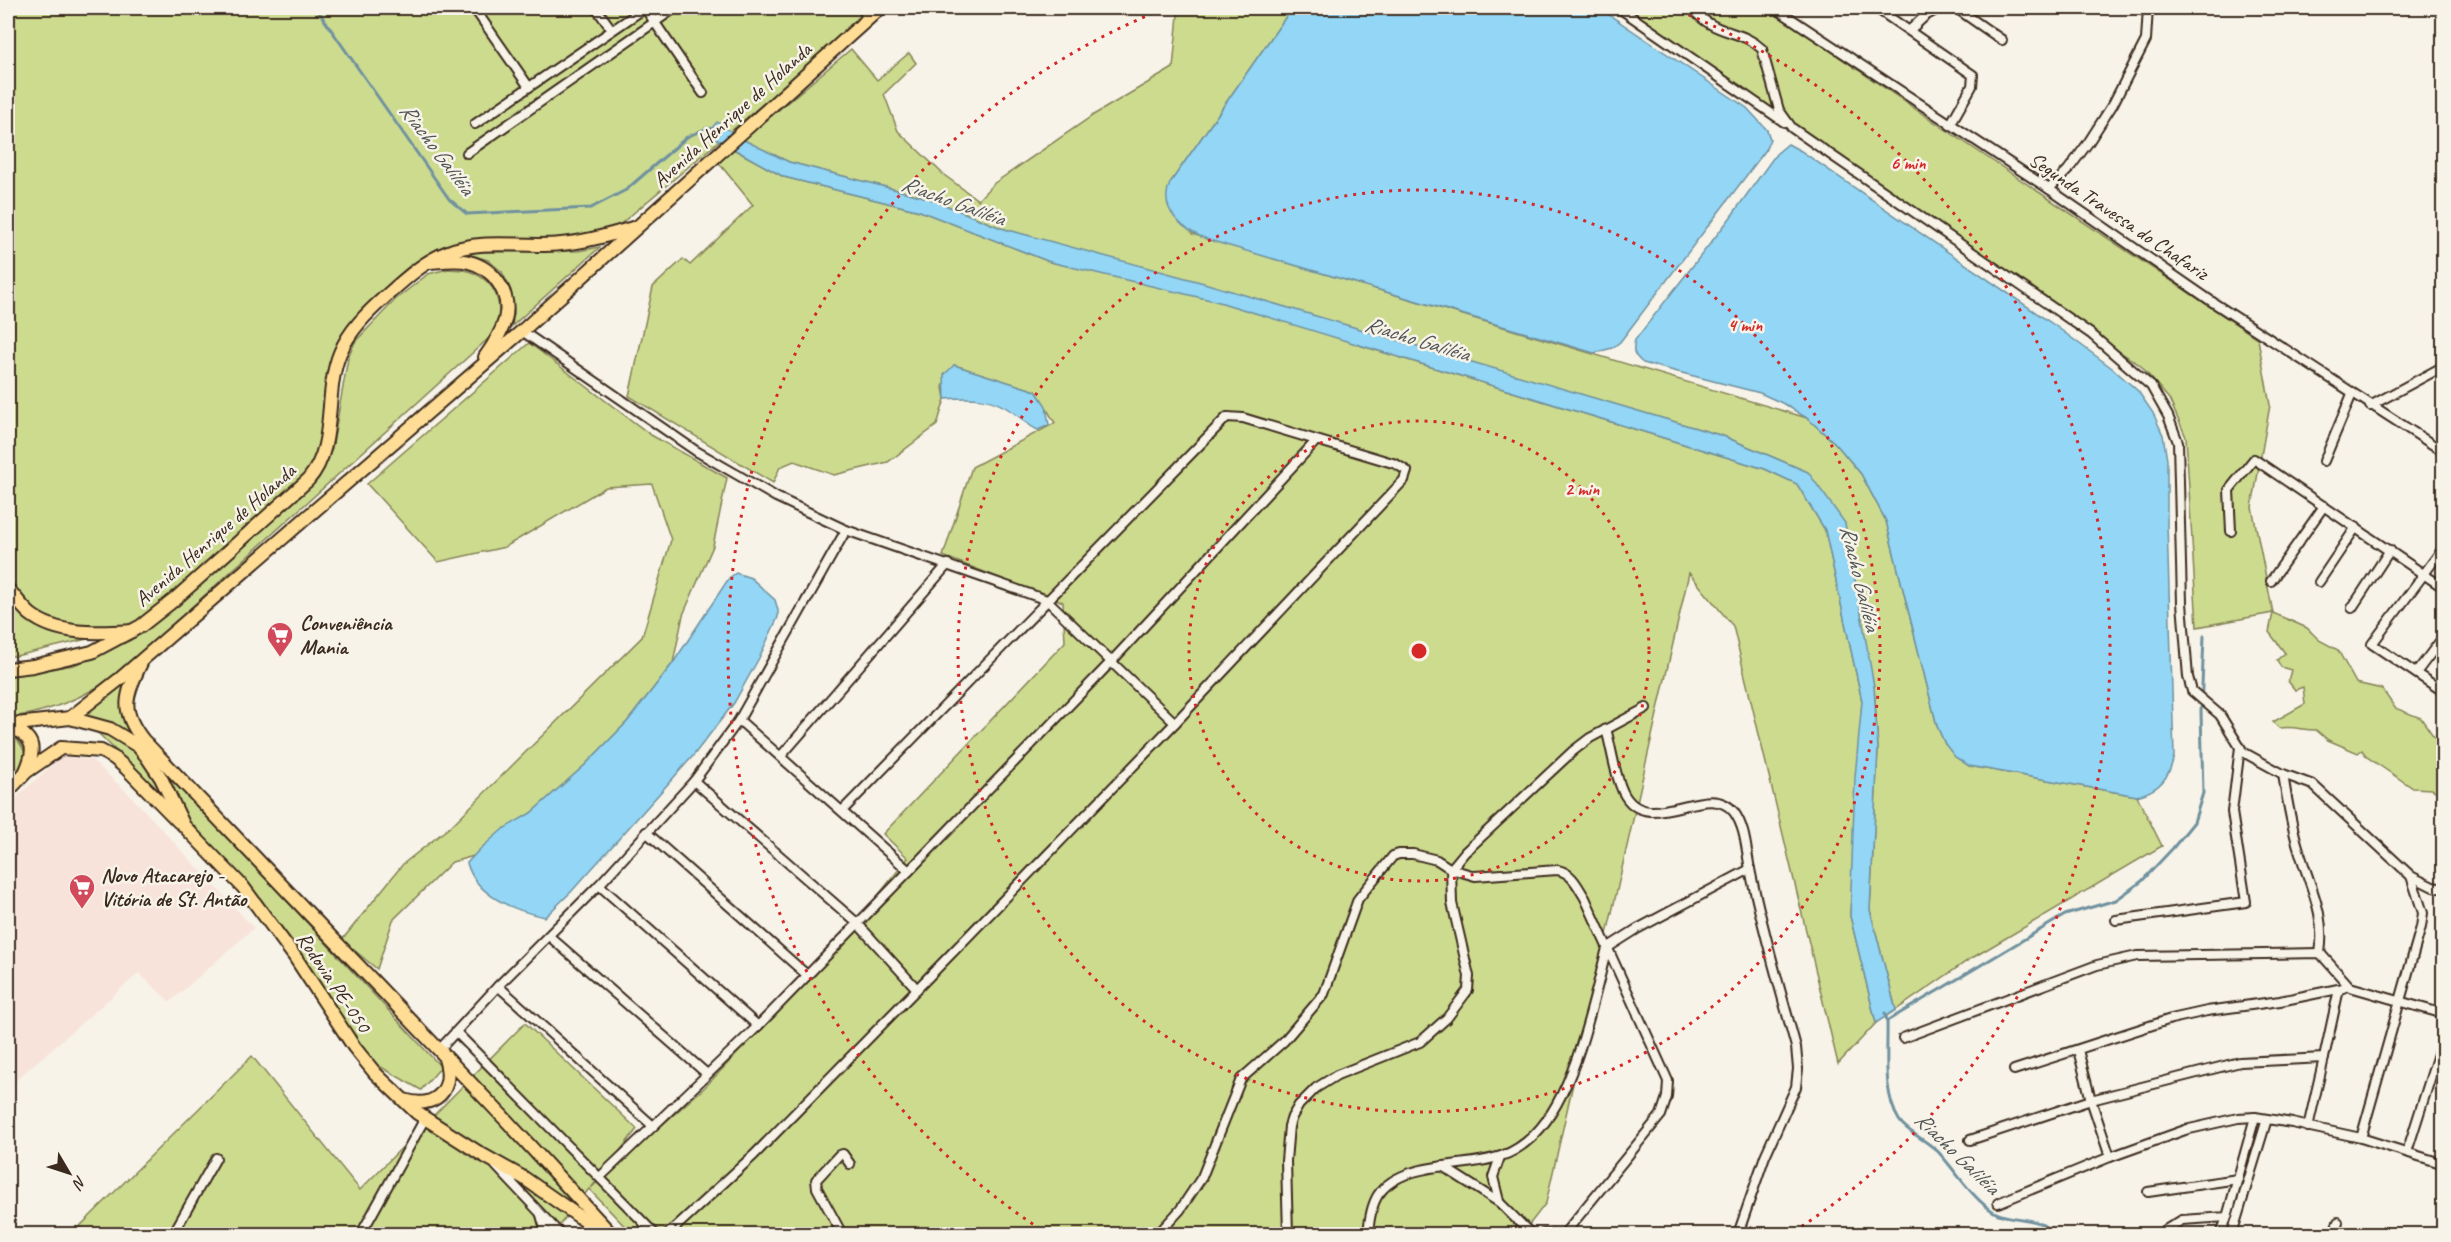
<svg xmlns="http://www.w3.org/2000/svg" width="2451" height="1242" font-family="Caveat,sans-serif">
  <rect width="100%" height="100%" fill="#f7f3e8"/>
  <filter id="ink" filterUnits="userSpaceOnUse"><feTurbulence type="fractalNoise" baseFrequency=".0167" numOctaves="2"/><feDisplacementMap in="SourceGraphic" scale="12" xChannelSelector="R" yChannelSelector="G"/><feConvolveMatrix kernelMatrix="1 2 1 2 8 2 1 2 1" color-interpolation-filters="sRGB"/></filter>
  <g filter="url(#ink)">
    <polygon fill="#f8e3da" points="62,756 92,760 129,794 254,928 170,1002 139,973 8,1087 8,805"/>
    <g fill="#cddb8f" stroke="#848256" stroke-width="1.5">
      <polygon points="8,8 860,8 865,18 605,237 466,252 578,251 600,247 512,326 514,312 511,290 502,272 488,260 470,255 447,258 418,269 347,337 321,462 132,631 82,632 30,613 8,587"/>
      <polygon points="1183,8 1292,8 1170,183 1192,234 1807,418 1836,444 1861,474 1886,521 1937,726 1945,744 1969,766 2137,796 2162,846 1967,961 1896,1010 1870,910 1878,749 1874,686 1808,472 1723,436 1296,311 1001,228 928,198 789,162 743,140 851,49 877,80 909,53 916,63 884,94 898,131 944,175 978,200 993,184 1095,114 1173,68 1178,15"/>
      <path d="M1621,8H1768L1924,115L2258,339L2270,405L2252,507L2273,613L2307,628L2319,640L2338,650L2356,683L2382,689L2395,708L2421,718L2443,750V797L2432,789L2413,788L2367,757L2362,750L2358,753L2328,740L2316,730C2301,730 2296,726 2279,728L2273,722L2305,704L2303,687L2295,690L2288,681L2291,670L2281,667L2277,660L2285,653L2269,632L2273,613L2197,627L2186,437L2169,399L2140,365L2050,306Z"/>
      <polygon points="733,149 784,177 920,211 1050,262 1227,298 1362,346 1765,469 1797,484 1825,530 1862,701 1850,916 1876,1023 1838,1064 1733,626 1689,573 1546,1203 1522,1234 632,1234 589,1189 552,1234 72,1234 252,1056 360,1190 525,1023 637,1129 591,1188 705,1087 820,968 908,858 883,834 1065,642 1063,602 943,556 972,467 1055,423 1036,391 954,365 943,387 945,399 937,425 888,462 834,475 794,461 780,467 773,483 629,396 653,287 683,259 690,265 753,205 718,162"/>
      <path d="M448,269C455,270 464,269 471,272C500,283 506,312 490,337L153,642C135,657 118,673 99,686C73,702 38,715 8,717V675L74,665L131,640L174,608L306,486L321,470L333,444L348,358L355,342L396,299L428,274Z"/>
      <polygon points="529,343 651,435 727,478 713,546 683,615 673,663 627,722 585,765 531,813 513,824 474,856 452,862 393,920 377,969 342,940 403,864 451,826 642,637 671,540 652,484 606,487 505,547 438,562 367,484"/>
      <polygon points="8,596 34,622 57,634 91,638 16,656 8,656"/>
      <polygon points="130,677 133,735 441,1067 421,1090 374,1063 276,920 235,869 86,721 77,719"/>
      <path d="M8,730C32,753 30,761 8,784Z"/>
    </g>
    <g fill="#93d6f5" stroke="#70919f" stroke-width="1.5">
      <path d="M1292,8H1599L1747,108L1767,130L1770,139L1765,151L1620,342L1612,348L1594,353L1209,240C1186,232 1157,211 1170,183Z"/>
      <polygon points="717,122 744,140 789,162 928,198 1001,228 1204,283 1723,436 1808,472 1845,523 1874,686 1878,749 1870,910 1896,1010 1876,1023 1850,916 1855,777 1862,701 1825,530 1797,484 1765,469 1219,302 1050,262 920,211 784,177 707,134"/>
      <path d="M1788,144L1801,151L2057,327L2112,368L2138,391L2153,413L2163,435L2167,460V523L2174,756C2169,778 2160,790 2137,796L1969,766L1955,757L1945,744L1937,726L1886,521L1861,474L1836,444L1807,418L1784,404L1760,393L1643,363C1634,356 1632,351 1635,340L1730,218L1776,154Z"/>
      <path d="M954,365L1036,391L1046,406L1049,425L1038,430C1028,426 1023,419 1014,413C992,396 971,397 945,399L944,375Z"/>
      <path d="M736,573L751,578L775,600L778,610V617L759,658L734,703L693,756L571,892L545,917C515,911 476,896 467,863L479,850L503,829L531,813L585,765L627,722L673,663L729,578Z"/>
    </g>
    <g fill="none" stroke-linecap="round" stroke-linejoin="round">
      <g stroke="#70919f" stroke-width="3">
        <polyline points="316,8 449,199 467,214 591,208 626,190 687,137 707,128 713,129"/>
        <path d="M1885,1013L1887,1021C1888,1052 1882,1092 1899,1120C1907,1133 1931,1142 1941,1155C1957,1173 1973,1199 1994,1212C2011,1222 2042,1215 2052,1234"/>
        <polyline points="1887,1021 2065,915 2116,900 2142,881 2173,848 2194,822 2203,793 2201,711 2204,636"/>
      </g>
      <g stroke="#3b2a1e" stroke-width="12">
        <g id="minor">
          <polyline points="474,8 529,87"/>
          <polyline points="596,8 612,30"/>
          <polyline points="645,8 703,93"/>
          <polyline points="862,8 868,19"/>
          <polyline points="1619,8 1784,122"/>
          <path d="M1692,8C1715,37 1740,28 1762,49L1779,110L1792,128L2091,334L2151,386L2168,416L2178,442L2182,603L2188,677L2192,691L2220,715L2243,752L2283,774L2313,785L2411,876L2433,887L2444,889"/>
          <polyline points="1775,8 2049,189 2214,303 2444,452"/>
          <polyline points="1876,8 1973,75 1972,86 1950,125"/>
          <polyline points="1956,8 2002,40"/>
          <polyline points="1910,30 1925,16 1940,8"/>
          <polyline points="475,124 645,8"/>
          <polyline points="467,153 675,8"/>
          <polyline points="2049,189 2068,170 2088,143 2113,104 2146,40 2148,8"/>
          <polyline points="522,331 696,451 776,497 846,530 1047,600 1175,723"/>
          <polyline points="2370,406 2444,366"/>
          <polyline points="2324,461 2352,394"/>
          <polyline points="2231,531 2229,490 2254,459 2444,588"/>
          <polyline points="2444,547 2372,644 2444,692"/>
          <polyline points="2271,581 2324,506"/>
          <polyline points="2319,582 2356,527"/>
          <polyline points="2352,608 2390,550"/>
          <polyline points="2416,673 2444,636"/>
          <polyline points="739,720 909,871"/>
          <path d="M1606,729C1612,749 1614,773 1623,792C1647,840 1708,778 1734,812C1746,829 1746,850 1750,869C1762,929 1780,988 1796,1047L1798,1069L1796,1087L1765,1156L1738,1234"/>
          <polyline points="781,756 948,564"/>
          <path d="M2283,774C2287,800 2291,825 2299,850C2310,887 2326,914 2320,953"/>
          <polyline points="694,781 857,923 917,989"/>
          <polyline points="646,832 807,975"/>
          <polyline points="599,885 758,1026"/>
          <polyline points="2116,920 2246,902 2232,812 2240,747"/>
          <polyline points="549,936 707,1074"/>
          <polyline points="498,986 653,1126"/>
          <polyline points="456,1032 655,1234"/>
          <polyline points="1903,1038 2097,965 2137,956 2320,953 2350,987 2444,1014"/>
          <polyline points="439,1050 498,986 599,885 694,781 739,720 846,530"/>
          <polyline points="2078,1050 2091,1100 2110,1157"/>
          <polyline points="2014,1070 2171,1019 2207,1011 2280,1001 2343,988"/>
          <polyline points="2308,1127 2324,1058"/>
          <polyline points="2361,1138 2421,927 2423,913 2411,876"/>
          <polyline points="1970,1140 2091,1100 2240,1062 2324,1058 2339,989"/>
          <polyline points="2407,1152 2444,1035"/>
          <polyline points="496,1166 560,1234"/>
          <polyline points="1442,1166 1500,1203 1531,1234"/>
          <polyline points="600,1177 758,1026 909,871 1111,662 1316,441"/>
          <polyline points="2148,1192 2238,1179"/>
          <polyline points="1499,1201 1493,1177 1500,1157"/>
          <polyline points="1998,1203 2110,1157 2185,1130 2238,1118 2255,1117 2292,1123 2361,1138 2444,1164"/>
          <polyline points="541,1215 545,1229 544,1234"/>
          <polyline points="173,1234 216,1158"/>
          <polyline points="361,1234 424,1120"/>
          <polyline points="668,1234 754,1155 917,989 1175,723 1404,480 1407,471 1396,464 1243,418 1227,417 842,811"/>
          <polyline points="842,1234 817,1188 816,1180 839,1155 843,1154 850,1164"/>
          <path d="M1158,1234L1180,1210L1202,1177L1241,1079L1284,1041L1324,994L1358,899L1393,856L1399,854H1413L1437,860L1451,869L1475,876L1557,870C1572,872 1578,887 1585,898L1668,1081L1667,1097L1661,1115L1564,1234"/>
          <polyline points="1288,1234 1286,1161 1289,1126 1292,1117 1299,1105 1316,1088 1337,1075 1420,1042 1447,1018 1468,990 1469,976 1452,903 1451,869 1465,852 1573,751 1590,738 1646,708"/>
          <path d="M1368,1234C1369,1222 1371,1206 1378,1195C1402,1160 1465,1169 1501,1156C1514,1152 1526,1143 1535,1134C1575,1094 1593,1002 1607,948L1637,929L1750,869"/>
          <polyline points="1543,1234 1552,1234"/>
          <polyline points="2159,1234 2182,1220 2227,1217 2255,1117"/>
          <polyline points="2221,1234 2227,1217"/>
          <polyline points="2232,1234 2267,1119"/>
          <polyline points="2333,1234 2338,1222"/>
        </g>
      </g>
      <g stroke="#3b2a1e" stroke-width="16">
        <g id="primary">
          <path d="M431,262C443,261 458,259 469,262C494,268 512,294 505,320C501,333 493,346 485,357"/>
          <path d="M141,663C125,696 120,711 143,740L505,1119L611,1234"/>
          <path d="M8,669L33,666L92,652L141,626L174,600L308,480C338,446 323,394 340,353C349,331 367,313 385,297C404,280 424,261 448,252C483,238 524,248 561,244C586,242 610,235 633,228"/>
          <polyline points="70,718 110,729 138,746 147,757 161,778 184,826 243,887 295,957 354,1047 375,1073 417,1113 481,1154 524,1178 601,1232"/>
          <polyline points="8,725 70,718 121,678 522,331 880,8"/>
          <path d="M10,725C33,739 37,746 26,771"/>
          <polyline points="8,791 26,772 61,748 101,751 114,758 127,769 179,822"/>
          <path d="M404,1100C435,1110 455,1090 445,1059"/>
        </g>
      </g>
      <g stroke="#3b2a1e" stroke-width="16">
        <path id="trunk" d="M8,589C15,597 22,607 30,614C58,636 99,633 132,631"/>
      </g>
      <use href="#minor" stroke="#f7f3e8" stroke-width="8"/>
      <use href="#primary" stroke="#ffdd96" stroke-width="12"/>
      <use href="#trunk" stroke="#ffdd96" stroke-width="12"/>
    </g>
  </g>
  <g fill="none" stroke="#d62828" stroke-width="3" stroke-dasharray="3 6">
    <circle cx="1419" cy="651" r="230"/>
    <circle cx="1419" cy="651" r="461"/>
    <path d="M1048 1234A691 691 0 0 1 1166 8M1672 8A691 691 0 0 1 1790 1234"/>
  </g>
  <defs>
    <g id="supermarket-pin" transform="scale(1.35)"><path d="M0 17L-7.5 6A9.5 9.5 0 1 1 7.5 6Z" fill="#d1495b" stroke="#f7f3e8"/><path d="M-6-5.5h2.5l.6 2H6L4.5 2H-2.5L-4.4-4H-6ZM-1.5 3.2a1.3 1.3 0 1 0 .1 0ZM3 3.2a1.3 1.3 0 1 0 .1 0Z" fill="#fff"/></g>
  </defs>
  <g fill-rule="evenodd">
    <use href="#supermarket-pin" x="280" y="635"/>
    <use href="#supermarket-pin" x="82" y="887"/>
  </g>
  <g text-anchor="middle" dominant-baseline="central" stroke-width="5" stroke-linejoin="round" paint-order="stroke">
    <g font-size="21" fill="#3b2a1e" stroke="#f7f3e8">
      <text transform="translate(732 115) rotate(-42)">Avenida Henrique de Holanda</text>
      <text transform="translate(2119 216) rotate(34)">Segunda Travessa do Chafariz</text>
      <text transform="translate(215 535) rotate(-41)">Avenida Henrique de Holanda</text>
      <text transform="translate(334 982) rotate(56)">Rodovia PE-050</text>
    </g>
    <g font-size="21" font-weight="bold" fill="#3b2a1e" stroke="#f7f3e8" text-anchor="start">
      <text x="300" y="623">Conveniência<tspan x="300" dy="24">Mania</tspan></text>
      <text x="101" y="875">Novo Atacarejo -<tspan x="101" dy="24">Vitória de St. Antão</tspan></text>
    </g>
    <g font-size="22" font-style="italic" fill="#515554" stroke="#f7f3e8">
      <text transform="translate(437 149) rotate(53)">Riacho Galiléia</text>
      <text transform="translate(953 201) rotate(20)">Riacho Galiléia</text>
      <text transform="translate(1417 339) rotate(17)">Riacho Galiléia</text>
      <text transform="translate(1860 578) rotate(76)">Riacho Galiléia</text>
      <text transform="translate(1957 1153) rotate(44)">Riacho Galiléia</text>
    </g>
  </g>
  <circle cx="1419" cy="651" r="9" fill="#d62828" stroke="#f7f3e8" stroke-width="3"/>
  <g font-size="18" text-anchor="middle" font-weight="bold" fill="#d62828" stroke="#f7f3e8" stroke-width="5" stroke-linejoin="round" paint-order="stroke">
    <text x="1908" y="169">6 min</text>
    <text x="1745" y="331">4 min</text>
    <text x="1582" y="495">2 min</text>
  </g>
  <rect width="2451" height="1242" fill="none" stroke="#f7f3e8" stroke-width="30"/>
  <rect x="15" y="15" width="2421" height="1212" fill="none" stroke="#3b2a1e" stroke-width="2" filter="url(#ink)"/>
  <g transform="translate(69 1173) rotate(129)" stroke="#f7f3e8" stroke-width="4.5" paint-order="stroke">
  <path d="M0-4.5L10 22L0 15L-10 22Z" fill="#3b2a1e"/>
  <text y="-9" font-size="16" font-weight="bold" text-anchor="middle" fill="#3b2a1e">N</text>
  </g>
</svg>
